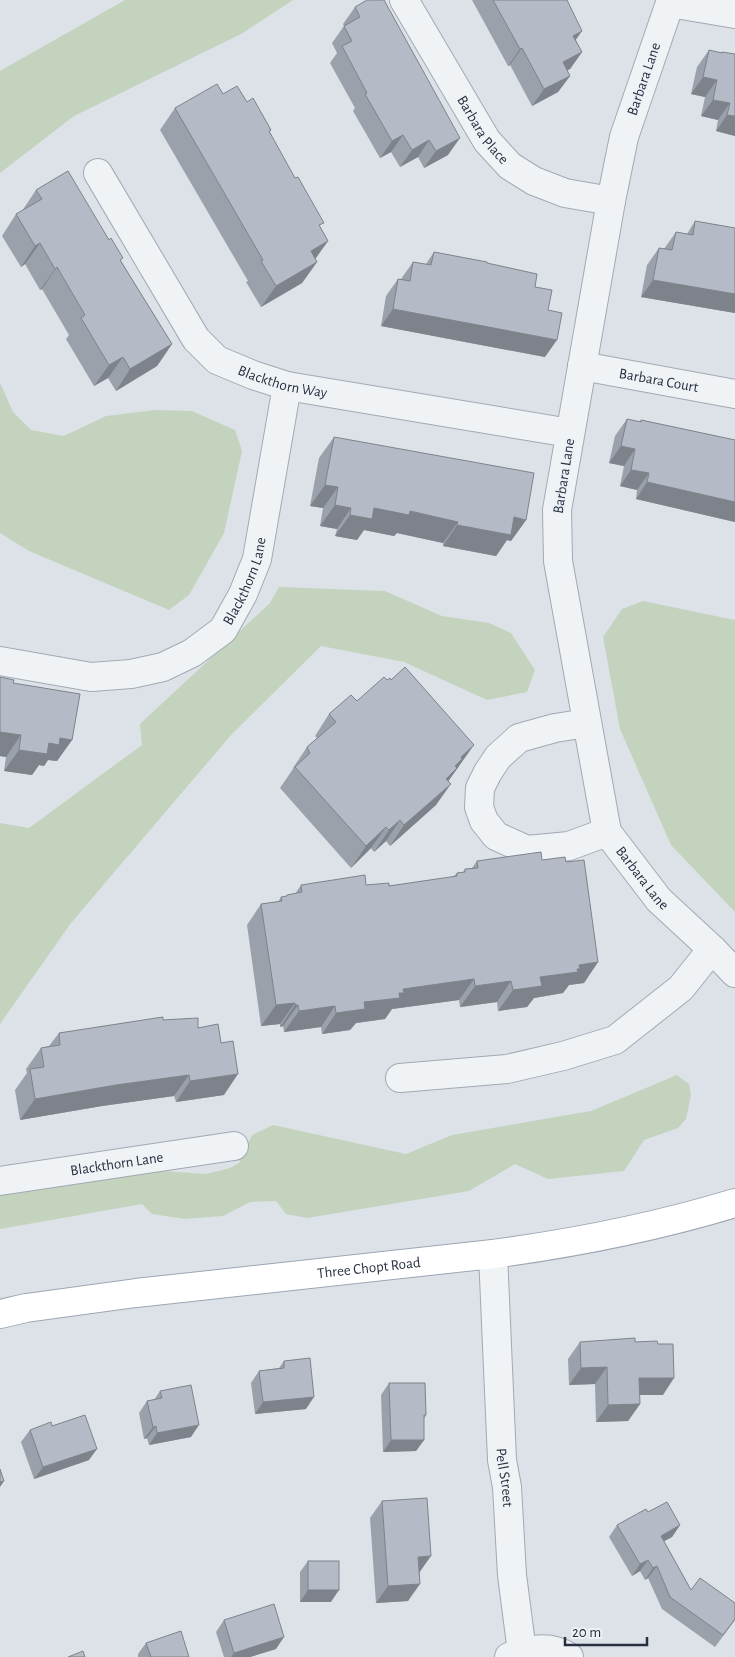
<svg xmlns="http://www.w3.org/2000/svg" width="735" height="1657" font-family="'Alegreya Sans',sans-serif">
  <rect width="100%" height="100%" fill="#dde2e8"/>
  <g fill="#c3d3be">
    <polygon points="125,0 293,0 241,34 74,116 0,173 0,71"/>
    <polygon points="0,383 13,412 31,430 64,436 106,416 155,410 192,411 235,430 242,451 224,533 189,595 169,610 29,551 0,533"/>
    <polygon points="279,587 385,591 442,616 489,623 511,633 535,670 527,692 487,700 404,662 321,646 231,735 71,923 0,1024 0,823 29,828 142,745 140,724 270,603"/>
    <polygon points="643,601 735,620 735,912 671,845 620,729 603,637 622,609"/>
    <polygon points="677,1075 689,1084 691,1095 686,1119 678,1128 644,1140 624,1171 548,1179 515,1164 469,1191 307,1218 286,1214 276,1201 250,1202 223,1216 185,1219 152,1214 142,1204 0,1229 0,1195 163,1171 206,1174 230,1168 239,1163 252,1135 273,1125 406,1154 452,1135 591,1111"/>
  </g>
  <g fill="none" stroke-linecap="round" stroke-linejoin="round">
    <g stroke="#a2a9b2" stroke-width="30">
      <g id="minor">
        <path id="s1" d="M404,0L487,141L510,166L534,181L565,193L611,201"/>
        <path id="s2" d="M735,14L670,3L624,137L611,201L557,510L558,561L607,832L659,900L712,949L735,973"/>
        <path id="s3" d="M98,173L196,339L217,360L253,375L287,386L570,433"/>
        <path id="s4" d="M582,366L735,394"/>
        <path id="s5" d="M0,661L91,677L131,674L163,667L192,653L223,630L243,594L257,559L287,386"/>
        <polyline points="587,723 555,728 519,738 498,757 488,772 480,788 479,807 484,821 496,836 527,850 569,846 607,832"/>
        <polyline points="400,1078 507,1069 563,1056 615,1040 681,988 712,949"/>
        <path id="s6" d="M0,1181L234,1146"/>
        <path id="s7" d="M493,1254L502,1460L507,1487L512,1575L522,1652"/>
        <path d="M509,1657C528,1649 550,1645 569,1657"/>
      </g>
    </g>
    <g stroke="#9ca6b5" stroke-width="30">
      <g id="major">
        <path id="s8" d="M0,1314L26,1308L136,1293L493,1254C575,1243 656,1227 735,1203"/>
      </g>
    </g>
    <use href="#minor" stroke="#f0f3f6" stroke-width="28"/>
    <use href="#major" stroke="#fff" stroke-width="28"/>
  </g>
  <g fill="#9ba1aa">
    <polygon points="472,0 567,0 576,40 582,52 570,69 567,70 570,76 558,92 532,106 510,65 508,66"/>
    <polygon points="355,7 448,155 424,168 418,157 400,167 391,152 380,158 353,111 355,108 330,63 337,53 332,43 344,26 343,24"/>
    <polygon points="709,50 721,53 722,52 735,136 716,131 718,120 701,116 705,97 691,94 697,67"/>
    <polygon points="223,94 247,102 271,130 269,132 328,241 315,259 317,262 302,283 261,307 246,282 248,281 160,130 175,108"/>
    <polygon points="36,190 121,261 172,344 157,366 116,391 108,378 94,386 66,339 69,335 42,289 40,290 25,264 21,267 2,236 16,214 22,211"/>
    <polygon points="695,221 735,228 735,313 641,297 647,265 659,248 664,249 676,232 687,234"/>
    <polygon points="434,252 487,263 535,287 548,310 545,357 381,326 386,296 398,279 401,279 413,262 426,264"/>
    <polygon points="627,419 640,422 641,420 735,440 735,522 636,499 637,490 620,486 624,466 609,463 615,436"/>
    <polygon points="334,437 526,520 511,541 507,540 496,556 443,546 443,543 397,533 394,536 364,530 357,540 335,536 337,529 320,526 323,508 310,506 319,458"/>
    <polygon points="0,677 13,683 72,740 57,761 48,760 44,766 39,765 32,775 4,771 6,757 0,756"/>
    <polygon points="357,701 459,766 457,769 448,781 436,805 390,846 386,841 374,852 371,848 351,868 280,788 293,769 293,768 307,747 317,738 315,736 329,714"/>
    <polygon points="542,860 566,862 598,962 584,983 569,985 563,993 534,998 527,1007 498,1011 497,1002 460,1007 459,1000 392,1009 385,1019 356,1023 350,1030 322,1034 321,1027 284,1032 283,1026 280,1027 280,1024 261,1026 247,925 261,904 278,902 281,897 286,897 287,895 295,894 301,885 366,885 389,886 453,877 457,873 463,872 465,869 472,868 477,861"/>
    <polygon points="163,1020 198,1028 224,1095 176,1102 174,1096 102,1106 20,1120 15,1090 27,1073 26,1069 41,1048 49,1046 59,1033"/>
    <polygon points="580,1342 635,1342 663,1395 639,1395 640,1404 628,1421 596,1422 595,1384 569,1385 568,1359"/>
    <polygon points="284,1361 306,1409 255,1414 251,1383 259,1371 279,1368"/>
    <polygon points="389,1383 426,1415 424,1419 424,1440 416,1451 383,1452 381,1395"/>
    <polygon points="160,1391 191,1437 149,1445 147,1438 144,1439 139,1413 147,1401 154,1400"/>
    <polygon points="52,1426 89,1460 34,1479 21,1442 30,1430"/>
    <polygon points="382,1501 420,1573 408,1601 376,1603 370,1518"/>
    <polygon points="648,1512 680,1525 672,1537 664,1541 691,1590 735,1620 715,1647 662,1609 648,1578 645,1580 640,1571 632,1576 609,1537 617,1525"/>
    <polygon points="308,1561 331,1602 300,1602 300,1572"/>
    <polygon points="224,1620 276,1649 250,1657 224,1657 216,1632"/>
    <polygon points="146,1643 189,1657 138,1657 138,1654"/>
  </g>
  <g fill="#7e838b">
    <polygon points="582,31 570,48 573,36"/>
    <polygon points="522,48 510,65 508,66 520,49"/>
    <polygon points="582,52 570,69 551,78 563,62"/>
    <polygon points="570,76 558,92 532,106 544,89"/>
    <polygon points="703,77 717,80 705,97 691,94"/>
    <polygon points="713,100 730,103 718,120 701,116"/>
    <polygon points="727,115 735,116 735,136 716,131"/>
    <polygon points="403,135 391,152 380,158 392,141"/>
    <polygon points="460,138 448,155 424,168 436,151"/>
    <polygon points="429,140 418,157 400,167 412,150"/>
    <polygon points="328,241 313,262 311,251"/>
    <polygon points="40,243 25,264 21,267 35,246"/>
    <polygon points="317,262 302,283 261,307 276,286"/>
    <polygon points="57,267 42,289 40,290 55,269"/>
    <polygon points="653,280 735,294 735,313 641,297"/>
    <polygon points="393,309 557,340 545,357 381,326"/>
    <polygon points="172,344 157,366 116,391 130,369"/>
    <polygon points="123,357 108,378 94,386 109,365"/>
    <polygon points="621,446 635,449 624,466 609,463"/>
    <polygon points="631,470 649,473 637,490 620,486"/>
    <polygon points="647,482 735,502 735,522 636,499"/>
    <polygon points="325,485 338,487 323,508 310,506"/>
    <polygon points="335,505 351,508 337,529 320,526"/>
    <polygon points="374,508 410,511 458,522 443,543 397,533 394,536 364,530 357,540 335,536 350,515"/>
    <polygon points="514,517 526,520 511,541 507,540 496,556 443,546 457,525"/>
    <polygon points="0,732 21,735 6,757 0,756"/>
    <polygon points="60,738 72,740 57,761 48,760 44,766 39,765 32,775 4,771 19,750 49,743"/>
    <polygon points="474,745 442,790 431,800 461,757"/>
    <polygon points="451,784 436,805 390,846 404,825"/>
    <polygon points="400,820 386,841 374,852 389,830"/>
    <polygon points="386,827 371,848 351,868 366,846"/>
    <polygon points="598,962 584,983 569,985 563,993 534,998 527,1007 498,1011 513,990 540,977 579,965"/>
    <polygon points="474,979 459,1000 392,1009 385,1019 356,1023 350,1030 322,1034 336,1013 364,1002 403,989"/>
    <polygon points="511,981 497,1002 460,1007 475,986"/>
    <polygon points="295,1003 280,1024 261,1026 276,1005"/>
    <polygon points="295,1005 298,1005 283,1026 280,1027"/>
    <polygon points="335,1006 321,1027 284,1032 299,1011"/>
    <polygon points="238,1074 224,1095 176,1102 190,1081"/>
    <polygon points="189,1075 174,1096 102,1106 20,1120 35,1099 116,1085"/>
    <polygon points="607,1367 595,1384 569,1385 581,1368"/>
    <polygon points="639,1378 674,1378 663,1395 627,1395"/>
    <polygon points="314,1397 306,1409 255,1414 263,1402"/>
    <polygon points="640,1404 628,1421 596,1422 608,1405"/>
    <polygon points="199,1425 191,1437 149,1445 157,1433"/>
    <polygon points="156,1426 147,1438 144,1439 153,1427"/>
    <polygon points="391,1440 424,1440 416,1451 383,1452"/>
    <polygon points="97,1449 89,1460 34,1479 43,1467"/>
    <polygon points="4,1481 0,1487 0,1482"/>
    <polygon points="680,1525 672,1537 653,1547 661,1536"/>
    <polygon points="431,1556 419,1573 418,1557"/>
    <polygon points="648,1560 640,1571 632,1576 640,1564"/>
    <polygon points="657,1566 648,1578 645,1580 653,1568"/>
    <polygon points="420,1584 408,1601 376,1603 388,1586"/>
    <polygon points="308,1590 339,1590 331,1602 300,1602"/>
    <polygon points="284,1637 276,1649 250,1657 231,1657 234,1653"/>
  </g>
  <g fill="#b4bbc6" stroke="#7e838b">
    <polygon points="367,0 384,0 460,138 436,151 429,140 412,150 403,135 392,141 365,94 367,93 342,46 352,41 344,26 360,17 355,7"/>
    <polygon points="493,0 567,0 582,31 573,36 582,52 563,62 570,76 544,89 522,48 520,49"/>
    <polygon points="709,50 722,53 722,52 735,54 735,116 727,115 730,103 713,100 717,80 703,77"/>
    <polygon points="217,84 223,94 237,86 247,102 253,98 271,130 269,131 295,178 298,177 324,223 319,225 328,241 311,251 317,262 276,286 261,261 263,260 175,108"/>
    <polygon points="68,171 109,240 111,238 123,258 120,260 172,344 130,369 123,357 109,365 81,318 85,315 57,267 55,269 40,243 35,246 16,214 42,199 36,190"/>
    <polygon points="695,221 735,228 735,294 653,280 659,248 672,250 676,232 693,235"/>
    <polygon points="434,252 487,262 487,263 537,274 535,287 552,290 548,310 562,313 557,340 393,309 398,279 410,281 413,262 431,265"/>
    <polygon points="627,419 641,422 641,420 735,440 735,502 647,482 649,473 631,470 635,449 621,446"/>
    <polygon points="334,437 534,473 526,520 514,517 511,535 457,525 458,522 410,511 409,515 374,508 372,519 350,515 351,508 335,505 338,487 325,485"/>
    <polygon points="405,667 474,745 461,757 462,759 455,766 457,768 446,779 451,784 404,825 400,820 389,830 386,827 366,846 295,767 310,753 307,747 336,722 329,714 351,695 357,701 384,677 387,680 390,678 391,680"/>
    <polygon points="0,677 14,680 13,683 80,694 72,740 60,738 59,745 49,743 47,754 19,750 21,735 0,732"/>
    <polygon points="541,852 542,860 565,857 566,862 584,860 598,962 579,965 580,969 577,969 578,972 540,977 542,986 513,990 511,981 475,986 474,979 403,989 404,993 399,993 400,998 364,1002 365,1009 336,1013 335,1006 299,1011 298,1005 295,1005 295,1003 276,1005 261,904 282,901 281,897 287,896 287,895 302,892 301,885 365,875 366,885 389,883 389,886 457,876 457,873 465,872 465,869 478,868 477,861"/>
    <polygon points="163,1017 163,1020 198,1018 198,1028 218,1024 221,1043 233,1041 238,1074 190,1081 189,1075 116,1085 35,1099 30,1069 44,1067 41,1048 60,1045 59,1033"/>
    <polygon points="635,1338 635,1342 657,1341 658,1344 673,1344 674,1378 639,1378 640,1404 608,1405 607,1367 581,1368 580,1342"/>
    <polygon points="310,1358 314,1397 263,1402 259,1371 284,1368 284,1361"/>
    <polygon points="389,1383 425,1383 426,1415 424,1415 424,1440 391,1440"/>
    <polygon points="191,1385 199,1425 157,1433 156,1426 153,1427 147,1401 162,1398 160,1391"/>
    <polygon points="85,1415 97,1449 43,1467 30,1430 51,1422 52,1426"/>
    <polygon points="0,1469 4,1481 0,1482"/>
    <polygon points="427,1498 431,1556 418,1557 420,1584 388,1586 382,1501"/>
    <polygon points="667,1502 680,1525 661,1536 691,1590 700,1578 735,1603 735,1619 723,1635 670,1597 657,1566 653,1568 648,1560 640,1564 617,1525 646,1509 648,1512"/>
    <rect x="308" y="1561" width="31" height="29"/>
    <polygon points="274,1604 284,1637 234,1653 224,1620"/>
    <polygon points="181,1631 189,1657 151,1657 146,1643"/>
    <polygon points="83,1651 85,1657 68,1657"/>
  </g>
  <g text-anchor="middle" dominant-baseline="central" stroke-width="4" stroke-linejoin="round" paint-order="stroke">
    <g font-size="15" fill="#263040" stroke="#edf1f6">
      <text transform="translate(644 79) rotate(-71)">Barbara Lane</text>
      <text stroke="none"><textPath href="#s1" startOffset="152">Barbara Place</textPath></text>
      <text stroke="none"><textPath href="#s3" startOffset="292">Blackthorn Way</textPath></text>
      <text stroke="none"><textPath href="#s4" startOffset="78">Barbara Court</textPath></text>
      <text transform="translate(564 476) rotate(-81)">Barbara Lane</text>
      <text stroke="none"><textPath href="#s5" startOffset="290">Blackthorn Lane</textPath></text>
      <text stroke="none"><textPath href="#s2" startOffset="971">Barbara Lane</textPath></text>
      <text stroke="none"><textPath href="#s6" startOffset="118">Blackthorn Lane</textPath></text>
      <text stroke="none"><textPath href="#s8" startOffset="372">Three Chopt Road</textPath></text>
      <text stroke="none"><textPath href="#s7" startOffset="224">Pell Street</textPath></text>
    </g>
  </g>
  <path d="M565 1637v8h82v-8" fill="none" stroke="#263040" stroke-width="2.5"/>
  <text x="572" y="1637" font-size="15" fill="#263040" stroke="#edf1f6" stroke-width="4" paint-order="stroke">20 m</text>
</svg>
